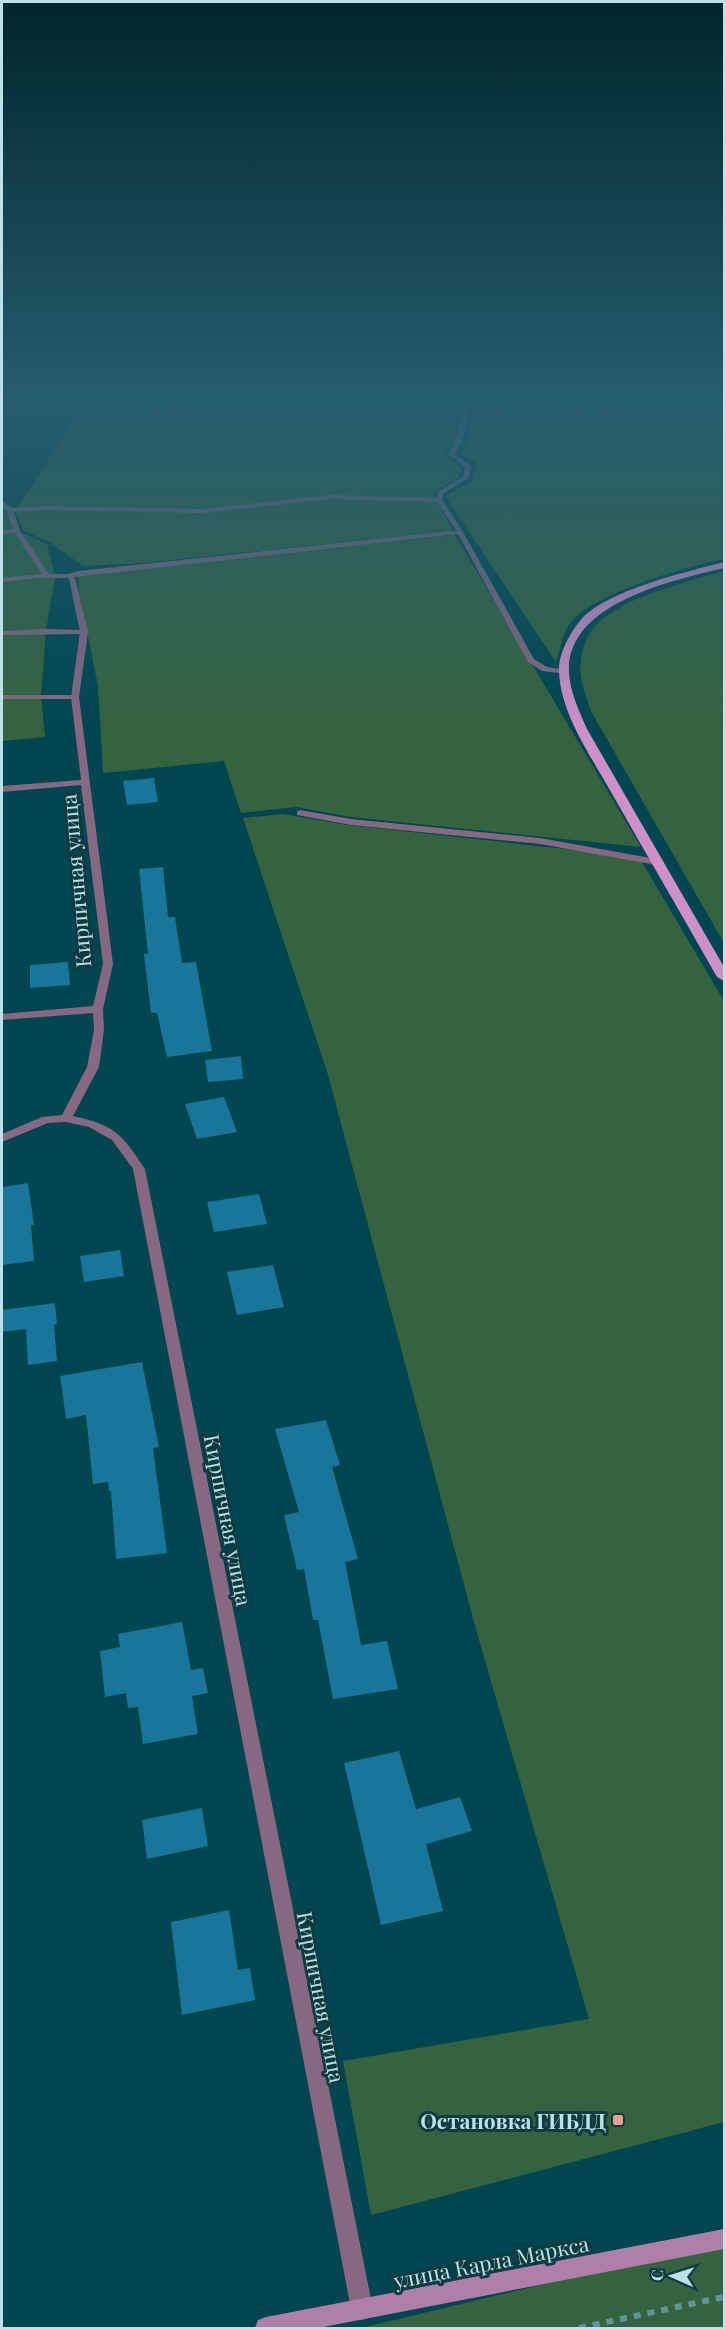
<svg xmlns="http://www.w3.org/2000/svg" width="726" height="2330" font-family="'Playfair Display',serif">
  <rect width="100%" height="100%" fill="#004650"/>
  <g fill="#20515a">
    <polygon points="56,398 317,398 72,423"/>
    <polygon points="496,398 724,398 724,408 504,417"/>
  </g>
  <g fill="#356340">
    <polygon points="317,398 468,398 456,412 454,442 445,454 463,469 460,477 438,490 434,496 453,531 142,563 83,566 51,543 23,530 15,511 72,423"/>
    <path d="M485,398H496L505,417L724,408V559C688,566 588,594 568,626C562,636 560,651 556,662L449,502L446,495L472,481L476,471L475,462L460,454L469,442L472,410Z"/>
    <polygon points="2,503 10,510 17,531 47,544 55,576 46,631 41,696 45,737 2,741"/>
    <polygon points="455,535 641,847 350,817 296,807 241,813 224,761 103,773 98,686 79,591 78,577 83,574"/>
    <path d="M724,571V943L592,713C586,696 578,678 581,660C582,648 587,635 595,626C624,596 685,583 724,571Z"/>
    <polygon points="283,814 347,825 639,857 724,1001 724,2122 371,2215 343,2061 589,2019 475,1626 328,1075 243,818"/>
    <polygon points="724,2241 724,2328 361,2328"/>
  </g>
  <g fill="#197599">
    <polygon points="154,778 158,802 127,805 123,781"/>
    <polygon points="163,867 168,917 175,917 182,963 196,962 212,1051 167,1057 157,1013 151,1013 144,954 148,954 139,869"/>
    <polygon points="68,962 70,985 30,988 30,965"/>
    <polygon points="241,1056 243,1079 208,1082 205,1060"/>
    <polygon points="224,1097 237,1132 197,1139 185,1104"/>
    <polygon points="28,1183 34,1225 31,1225 34,1261 2,1265 2,1187"/>
    <polygon points="259,1194 267,1224 214,1232 207,1202"/>
    <polygon points="120,1250 124,1276 84,1282 80,1256"/>
    <polygon points="273,1265 284,1307 237,1315 227,1272"/>
    <polygon points="55,1303 57,1324 54,1325 57,1361 28,1365 26,1329 2,1332 2,1310"/>
    <polygon points="142,1362 159,1447 153,1448 167,1553 116,1559 111,1491 109,1491 108,1482 93,1484 86,1415 66,1419 60,1376"/>
    <polygon points="326,1420 340,1465 332,1467 358,1559 345,1562 361,1645 387,1641 398,1689 333,1699 318,1620 313,1620 304,1569 297,1570 284,1515 299,1512 275,1429"/>
    <polygon points="182,1622 191,1670 203,1668 208,1693 192,1696 198,1734 143,1744 138,1707 128,1708 126,1693 105,1697 100,1651 120,1647 118,1634"/>
    <polygon points="399,1751 416,1809 460,1797 472,1831 426,1844 443,1911 381,1925 344,1763"/>
    <polygon points="202,1808 208,1846 147,1859 142,1820"/>
    <polygon points="229,1910 238,1970 250,1968 255,2000 182,2015 171,1922"/>
  </g>
  <g fill="none" stroke-linecap="round" stroke-linejoin="round">
    <polyline stroke="#60959e" stroke-width="6" stroke-dasharray="7 7" stroke-linecap="butt" points="579,2328 724,2297"/>
    <g fill="#876883" fill-rule="evenodd">
      <polygon points="11,398 17,398 4,413 2,414 2,409"/>
      <polygon points="74,398 97,398 75,402 72,400"/>
      <path d="M472,398H479C461,416 469,434 455,454L471,466L469,478L444,493L442,500L463,532L462,533H458L437,502L330,499L202,513L45,510L14,512L20,531L49,574H71L75,576L71,578H38L2,582V578L42,574L15,533L2,534V530L13,529L7,511L2,506V501L12,508L45,506L202,509L330,495L436,498L439,491L463,477L465,467L448,454C462,435 456,414 472,398Z"/>
      <polygon points="46,629 84,630 88,632 84,634 2,635 2,631"/>
      <polygon points="2,695 75,695 79,697 75,699 2,699"/>
      <polygon points="300,810 351,819 540,838 656,859 661,862 656,865 540,844 351,825 297,815 297,811"/>
    </g>
    <path fill="#876883" fill-rule="evenodd" d="M460,530L463,532L534,659L547,667L567,670V674L542,671L528,662L458,534L75,577L88,632L79,697L113,964L103,1009L104,1030L99,1067L73,1116C115,1125 122,1134 145,1169L373,2309L370,2317L362,2320L354,2317L351,2309L133,1169L112,1140L89,1127L66,1122L48,1123L2,1142V1134L42,1117L62,1115L87,1067L94,1030L93,1013L2,1020V1014L93,1006L103,964L81,785L2,792V786L81,780L71,697L80,632L68,574L78,571Z"/>
    <polygon fill="#af7faa" fill-rule="evenodd" points="724,2229 724,2249 318,2328 255,2328 258,2320 266,2317"/>
    <path fill="#ce90c7" fill-rule="evenodd" d="M724,562V568C674,580 566,603 569,672C570,692 579,711 587,729L724,967V981L717,977C682,915 646,854 611,792C591,756 561,715 559,672C558,655 569,635 579,622C603,591 686,572 724,562Z"/>
  </g>
  <linearGradient id="sky" x2="0" y2="1"><stop stop-color="#00262c"/><stop offset="0.55" stop-color="#265d6f"/><stop offset="1" stop-color="#265d6f" stop-opacity="0"/></linearGradient>
  <rect width="726" height="725" fill="url(#sky)"/>
  <rect fill="#f59d8e" stroke="#0e3a41" stroke-width="2" x="612" y="2114" width="12" height="12" rx="3"/>
  <g text-anchor="middle" dominant-baseline="central" stroke-width="6" stroke-linejoin="round" paint-order="stroke">
    <g font-size="21" fill="#bce1e8" stroke="#0e3a41">
      <text transform="translate(75 881) rotate(-95)">Кирпичная улица</text>
      <text transform="translate(229 1520) rotate(79)">Кирпичная улица</text>
      <text transform="translate(322 1997) rotate(79)">Кирпичная улица</text>
      <text transform="translate(491 2261) rotate(-11)">улица Карла Маркса</text>
    </g>
    <g font-size="21" font-weight="bold" fill="#bce1e8" stroke="#0e3a41" text-anchor="end">
      <text x="606" y="2120">Остановка ГИБДД</text>
    </g>
  </g>
  <rect width="726" height="2330" fill="none" stroke="#bce1e8" stroke-width="6"/>
  <g transform="translate(672 2276) rotate(273)" stroke="#0e3a41" stroke-width="4.5" paint-order="stroke">
  <path d="M0-4.5L10 22L0 15L-10 22Z" fill="#bce1e8"/>
  <text y="-9" font-size="16" font-weight="bold" text-anchor="middle" fill="#bce1e8">С</text>
  </g>
</svg>
